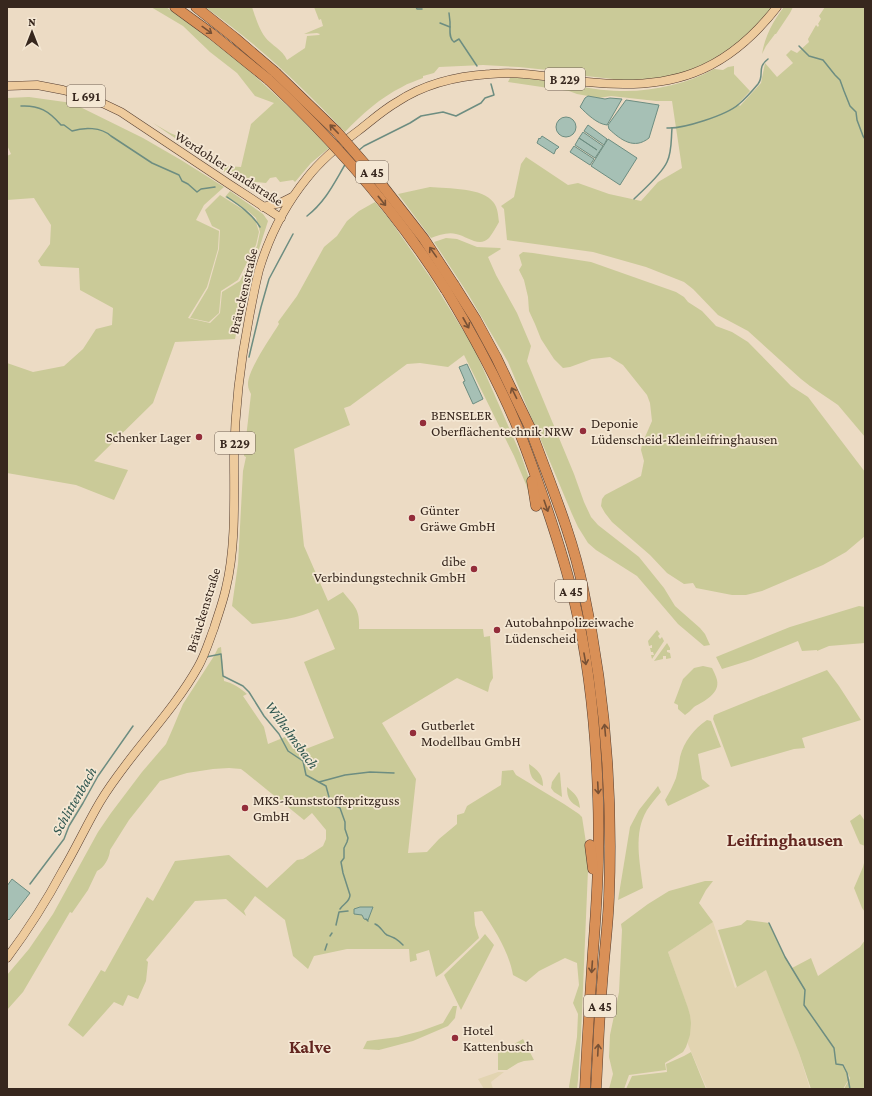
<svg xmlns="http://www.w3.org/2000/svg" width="872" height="1096" font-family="'Crimson Pro',serif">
  <rect width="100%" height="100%" fill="#ecdbc4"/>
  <g fill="#e2d4b1">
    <polygon points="713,922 735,988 766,969 799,1053 810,1089 707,1089 687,1042 690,1034 690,1015 668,952"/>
    <polygon points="498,1072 504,1072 491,1082 493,1089 484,1089 478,1079"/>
  </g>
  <g fill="#caca98">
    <polygon points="151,7 166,7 191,25 244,66 293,111 329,148 311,163 295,182 293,180 280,182 276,177 270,178 266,183 235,180 232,177 153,123 170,133 185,139 197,146 208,154 219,164 226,166 241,167 251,124 274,103 255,96 237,73 210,52 183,26"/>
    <path d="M205,7H252C255,16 259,29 265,37C271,45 283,50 287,60L305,48L307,36L319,35L320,34L317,33L304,34L323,26L321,19L319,20L314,7H772C738,51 696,76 640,81C631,82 622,81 613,81V79L586,76L557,71L519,67L483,65L439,67L434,73L423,76V78C416,81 408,83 402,87C380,98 362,114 345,132C303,87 256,43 205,7Z"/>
    <path d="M784,7H793L790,13L776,34H775L766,46L762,54C765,36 773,21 784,7Z"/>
    <path d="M825,7H865V437L838,405L810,386L801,379L748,331L718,315L693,289L684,282L646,267L593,252L507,240L504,209L501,206L514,197L521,164L526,157L568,185L578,183L609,194L641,201L658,182L682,168L672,101H656L611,96L599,98L577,94L569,91L508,82L510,78C529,77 549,82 568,85C585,87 603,91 620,91C651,92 687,84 714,69L723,70L728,67L734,66V74L750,91L738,104L740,106L761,83L765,63L777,77L793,63L786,55L791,50L797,53L809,42L808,39L816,25L818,27L819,25L818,24L821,19L819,16Z"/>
    <polygon points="29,97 72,103 143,138 181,160 224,187 204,205 196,220 219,231 218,249 207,287 188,318 210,323 220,313 222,292 240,281 257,246 260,232 256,218 248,211 225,197 230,191 263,214 268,221 243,299 235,339 175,342 153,403 94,461 128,470 114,500 76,485 7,473 7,363 33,372 64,366 83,349 96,329 112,325 113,308 80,290 79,268 41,266 38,261 50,244 51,225 34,198 7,200 7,156 11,154 7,145 7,98"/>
    <path d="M430,187C448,189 483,187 494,203C498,209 498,215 499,222C496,227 493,233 489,238C479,248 467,236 456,234C448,232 439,235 431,238L398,194Z"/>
    <polygon points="220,195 247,212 255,219 259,232 256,245 238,280 221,291 219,313 209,322 190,318 208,288 219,249 220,230 212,226 205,210"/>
    <path d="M375,202L390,220L430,277L474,348L521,455L531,484L533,504V510L527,487L514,456L464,355L448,367L420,363L407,364L350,406L344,408L350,425L294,449L304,546L328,601L343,592C355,607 360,609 359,629C401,629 442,629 483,629L484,637L490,636L493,678L490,683L488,692L457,678L382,723L416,779L408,853L427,852L439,839L457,824V815L464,813L467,806L501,785L502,771L513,770L516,775L564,804L579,814L582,817L587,849L588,870L581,1035L578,1080L577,1089H570L569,1087L577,1037L578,1014L573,1003L579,985L577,963L565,958L539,971L526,982L513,975C509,952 495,930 482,911L474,912L475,925L479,938L442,973L436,977L429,950L416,954L417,960L410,962L409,949H347L314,956L308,969L293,956L285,920L255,896L244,911L246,916L226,899L195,901L146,960L148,962L146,981L138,999L128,995L123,1006L114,1002L83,1037L68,1025L101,970L105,972L147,897L153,901L175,861L229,855L267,888L297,860L303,859L323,846L326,839V830L312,813L304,820L245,772L241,769L229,768L213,769L187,773L160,781L129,820L110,850C110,857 104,868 97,871L88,890L72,913L70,912L23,992L7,1010V975L29,949L53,914L98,832L111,813L142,772L166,744L173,728L183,704L214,656L218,648L221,647L224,681C233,683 240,688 247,694L243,696L264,727L268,744L285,737L293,749H295L298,752L334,738L304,662L335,649L324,623L318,609C298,619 274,621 252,624L232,606L238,564L243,471L246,457L244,456L251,394C250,392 248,388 248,385C247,371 271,337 279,324L278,322L297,296L324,247L337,236L347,221L359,211Z"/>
    <polygon points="446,238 457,239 477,247 500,248 501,249 488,257 496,275 517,313 531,346 527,361 574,474 584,502 591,517 598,525 639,557 664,588 675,606 700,628 705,634 710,645 704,646 678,624 637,576 596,550 588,543 578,527 572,514 508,362 468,294 434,242"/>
    <polygon points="523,252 533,253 591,262 676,292 684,297 688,302 702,311 716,326 732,332 748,342 791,386 808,397 865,472 865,536 846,552 823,565 762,591 746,595 732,595 696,588 693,583 684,584 667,573 650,555 612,522 605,513 601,506 602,499 605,495 641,476 644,461 641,450 642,444 652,421 650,403 647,395 623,365 610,357 592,359 570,367 563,368 554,359 541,339 535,324 529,311 528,297 524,280 519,270 522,265 519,255"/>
    <polygon points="859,606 865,607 865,643 829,646 817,651 817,650 802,651 798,641 751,660 722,669 716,657 790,627"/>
    <polygon points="657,630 660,634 658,636 660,639 662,637 664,641 652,659 651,655 654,655 653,652 651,652 650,648 652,648 652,645 649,646 648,641"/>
    <polygon points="667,643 670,648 670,650 667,650 667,652 670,653 671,658 666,659 666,656 663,656 663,659 654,661"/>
    <path d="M703,666L712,668C714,672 716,676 717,680C720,694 704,701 694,707C691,710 688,713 685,715L678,709V705L674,703L683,679L694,668Z"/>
    <polygon points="827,670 839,686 861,720 802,738 805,748 794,749 731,767 713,719 714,715 751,700"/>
    <path d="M707,720L711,721L721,747L698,754L702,779L710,786L668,806L665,800C669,793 673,786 676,778C678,771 679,764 680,757C684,741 694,729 707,720Z"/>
    <path d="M529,764C538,770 543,775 543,786C532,780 530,777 529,764Z"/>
    <polygon points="559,772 560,773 562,797 554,792 551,788 552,782"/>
    <path d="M658,786L661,792C656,798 651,804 647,810C633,833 640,862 643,888L618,900L630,827L639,810Z"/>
    <path d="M567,787C575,794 579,797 580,808C570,802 567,799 567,787Z"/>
    <polygon points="860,814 865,821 865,846 860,844 850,821"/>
    <polygon points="865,859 865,912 862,908 854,888 863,867"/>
    <polygon points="705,881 713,881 706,890 699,903 713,922 668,952 688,1008 690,1015 691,1023 690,1035 686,1047 683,1052 665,1063 666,1070 629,1075 624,1089 609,1089 613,1074 609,1057 610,1035 619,992 622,930 621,924 648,904 669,891"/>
    <polygon points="747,920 769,923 785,957 792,968 811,958 818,976 860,947 865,940 865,1089 844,1089 850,1078 842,1061 849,1079 843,1089 811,1089 799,1053 766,970 737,987 718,930 741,925"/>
    <polygon points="485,934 494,945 461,1010 444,975 480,940"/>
    <polygon points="453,1006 457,1006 455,1018 448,1026 413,1041 379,1050 363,1049 367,1041 398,1037 421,1031 443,1023"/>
    <polygon points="523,1039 534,1060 524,1061 518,1063 507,1070 498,1070 498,1053"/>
    <polygon points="691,1052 706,1089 626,1089 632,1076 667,1072 666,1064 684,1056"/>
  </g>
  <g fill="#a6c0b5" stroke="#6d8d81">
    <path d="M588,96L605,99L610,98L622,99L607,125C597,124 587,114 580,107L585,98Z"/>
    <path d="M626,100L659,105L649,138C634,150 621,140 609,129L608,125Z"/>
    <circle cx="566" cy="127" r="10"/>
    <polygon points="588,125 607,139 604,145 584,131"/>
    <polygon points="583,132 603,146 595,158 575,145 579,138 597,150 579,138"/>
    <polygon points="542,136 559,147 557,149 556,149 554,154 537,143 539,138 540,139"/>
    <polygon points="608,139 637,158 620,185 591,166"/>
    <polygon points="574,146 594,159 590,165 570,152"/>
    <polygon points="467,364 483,399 473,404 463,382 465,381 459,367"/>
    <polygon points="12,879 30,893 9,920 7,918 7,886"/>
    <polygon points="360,907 373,907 368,920 364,919 362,915 354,914 354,909"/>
  </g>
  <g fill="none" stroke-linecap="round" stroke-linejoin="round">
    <g stroke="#6d8d81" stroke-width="1.5">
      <polyline points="416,7 417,9 422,9"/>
      <polyline points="449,13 450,22 450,27"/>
      <path d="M440,23L450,27C450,32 449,38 454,42L459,39L477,66"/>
      <polyline points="799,46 809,56 823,60 835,75 840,80 844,91 850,106 856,112 857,120 863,136 865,139"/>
      <path d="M21,106C39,105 49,111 61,125H64L72,131C84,127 101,127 111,136L152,163L179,175L182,181L188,184L197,192L201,189L215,187"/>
      <path d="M667,128C683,129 727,115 739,104C746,98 753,90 758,84C765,75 756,68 768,59"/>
      <polyline points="358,151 364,146 410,123 421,116 443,112 456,116 481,103 485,98 494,95 491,84"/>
      <path d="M227,197C239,205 252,214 260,227"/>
      <path d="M634,199C644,189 661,175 667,162C672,152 671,140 672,128"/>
      <path d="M307,216C326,201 334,183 346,163"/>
      <polyline points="249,357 261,307 269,279 293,234"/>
      <path d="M206,657L221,654L223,676L243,686L249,692L264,716L279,734L288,751L303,761L306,775L326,786L329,797L328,802L340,808L345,822V829L348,838L347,842L344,848V858L341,862L343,873L350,895C350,902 343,904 340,909"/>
      <polyline points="319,782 345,775 370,772 394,773"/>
      <polyline points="30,884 64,839 69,826 83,803 98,776 133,726"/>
      <polyline points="366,919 368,921"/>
      <polyline points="769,923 785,957 805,990 804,1005 834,1048 836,1064 843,1065 847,1073 850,1089"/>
      <path d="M375,924C381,926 382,932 387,935C395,938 397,939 403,945"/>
      <polyline points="336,925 339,912 348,911"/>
      <polyline points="330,936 332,933"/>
      <polyline points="325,950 327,944"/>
    </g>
    <g stroke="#543c2f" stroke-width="9">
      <g id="primary">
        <polyline points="7,86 37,85 63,90 87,97 100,102 121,112 229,184 281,218"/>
        <polyline points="263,207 280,203 292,197"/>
        <path d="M7,958C28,930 47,900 63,870C76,848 87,824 100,802C128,755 171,715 198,667C205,655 209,641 214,628C218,615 223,602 226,588C236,547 234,499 234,456C235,410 240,364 249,318C252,302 255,286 259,270C269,237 285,205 307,178C321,160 339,145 358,131C371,121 383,110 397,102C424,84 457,76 490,74C522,71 555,78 587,82C669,91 725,74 777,7"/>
      </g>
    </g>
    <g stroke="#543c2f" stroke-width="11">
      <g id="highway">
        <polyline points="175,7 212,34 269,80"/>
        <polyline points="196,7 235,38 276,73"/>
        <polyline points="454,285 476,320 496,357 533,434"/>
        <path d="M446,290C472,333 497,379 517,426C524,443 530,460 536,477C551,519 565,561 575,604C590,667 596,733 598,798C600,849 597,901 593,952C590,998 587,1043 585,1089"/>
        <path d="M530,428C549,481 572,534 583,588C605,690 613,793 609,897C608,926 604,955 602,985C599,1019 598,1054 596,1089"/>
        <polyline points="532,481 536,506"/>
        <polyline points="590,845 593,869"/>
      </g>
    </g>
    <use href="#primary" stroke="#eecb9d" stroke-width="8"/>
    <use href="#highway" stroke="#d99057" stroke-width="10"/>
    <g stroke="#543c2f" stroke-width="11" stroke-linecap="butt">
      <g id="highway-bridge">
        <polyline points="276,73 337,132 371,171 424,239 454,285"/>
        <path d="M269,80C336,143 397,212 446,290"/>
      </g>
    </g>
    <use href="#highway-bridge" stroke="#d99057" stroke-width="10"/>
  </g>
  <defs><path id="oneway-shaft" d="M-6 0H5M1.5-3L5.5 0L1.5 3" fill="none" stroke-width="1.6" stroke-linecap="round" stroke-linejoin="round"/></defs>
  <g stroke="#785135">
    <use href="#oneway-shaft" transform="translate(207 30) rotate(36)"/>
    <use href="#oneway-shaft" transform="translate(334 129) rotate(-134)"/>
    <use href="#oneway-shaft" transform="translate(382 201) rotate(51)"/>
    <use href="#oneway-shaft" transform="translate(433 252) rotate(-125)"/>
    <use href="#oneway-shaft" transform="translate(466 323) rotate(61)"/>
    <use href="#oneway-shaft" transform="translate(514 393) rotate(-116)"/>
    <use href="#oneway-shaft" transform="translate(546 506) rotate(71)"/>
    <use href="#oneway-shaft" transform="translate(585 659) rotate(80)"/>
    <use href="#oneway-shaft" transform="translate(605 730) rotate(-95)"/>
    <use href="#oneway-shaft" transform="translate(598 788) rotate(87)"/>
    <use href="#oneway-shaft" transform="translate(592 967) rotate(94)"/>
    <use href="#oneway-shaft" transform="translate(598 1050) rotate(-87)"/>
  </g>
  <g fill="#932d3a" stroke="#f4e7d3" stroke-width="1.5">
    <circle cx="423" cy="423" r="4"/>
    <circle cx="583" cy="431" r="4"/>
    <circle cx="199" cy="437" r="4"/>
    <circle cx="412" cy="518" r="4"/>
    <circle cx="474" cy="569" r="4"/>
    <circle cx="497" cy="630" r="4"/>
    <circle cx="413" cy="733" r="4"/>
    <circle cx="245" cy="808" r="4"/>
    <circle cx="455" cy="1038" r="4"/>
  </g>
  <g text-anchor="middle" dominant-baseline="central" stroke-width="3.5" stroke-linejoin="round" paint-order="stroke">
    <g fill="#f4e7d3" stroke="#706154" stroke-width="1">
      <rect x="545" y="68" width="40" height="22" rx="3"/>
      <rect x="67" y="85" width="38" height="22" rx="3"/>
      <rect x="356" y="161" width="32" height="22" rx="3"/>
      <rect x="215" y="432" width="40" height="22" rx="3"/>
      <rect x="555" y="580" width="32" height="22" rx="3"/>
      <rect x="584" y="995" width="32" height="22" rx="3"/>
    </g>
    <g font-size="13" font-weight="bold" fill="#37271e">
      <text x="565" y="79">B 229</text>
      <text x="86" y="96">L 691</text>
      <text x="372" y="172">A 45</text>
      <text x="235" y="443">B 229</text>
      <text x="571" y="591">A 45</text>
      <text x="600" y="1006">A 45</text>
    </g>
    <g font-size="14" fill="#37271e" stroke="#f4e7d3">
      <text transform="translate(229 168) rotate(33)">Werdohler Landstraße</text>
      <text transform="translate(243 291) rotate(-77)">Bräuckenstraße</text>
      <text transform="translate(203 610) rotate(-73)">Bräuckenstraße</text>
    </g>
    <g font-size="14" fill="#37271e" stroke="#f4e7d3" text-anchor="start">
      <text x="431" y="415">BENSELER<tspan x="431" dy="16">Oberflächentechnik NRW</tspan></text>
      <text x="591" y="423">Deponie<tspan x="591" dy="16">Lüdenscheid-Kleinleifringhausen</tspan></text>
      <text x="191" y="437" text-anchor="end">Schenker Lager</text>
      <text x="420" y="510">Günter<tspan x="420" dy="16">Gräwe GmbH</tspan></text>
      <text x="466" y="561" text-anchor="end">dibe<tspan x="466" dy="16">Verbindungstechnik GmbH</tspan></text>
      <text x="505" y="622">Autobahnpolizeiwache<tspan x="505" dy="16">Lüdenscheid</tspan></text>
      <text x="421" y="725">Gutberlet<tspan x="421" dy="16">Modellbau GmbH</tspan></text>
      <text x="253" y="800">MKS-Kunststoffspritzguss<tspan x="253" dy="16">GmbH</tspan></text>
      <text x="463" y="1030">Hotel<tspan x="463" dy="16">Kattenbusch</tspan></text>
    </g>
    <g font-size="15" font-style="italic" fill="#2e564f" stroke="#f4e7d3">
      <text transform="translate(292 735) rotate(54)">Wilhelmsbach</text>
      <text transform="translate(74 801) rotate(-60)">Schlittenbach</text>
    </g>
    <g font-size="18" font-weight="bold" fill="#62251f" stroke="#f4e7d3">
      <text x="785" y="840">Leifringhausen</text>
      <text x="310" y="1047">Kalve</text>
    </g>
  </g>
  <rect width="872" height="1096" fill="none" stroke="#37271e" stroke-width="16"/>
  <g transform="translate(32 32)" stroke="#f4e7d3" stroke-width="3" paint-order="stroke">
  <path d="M0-3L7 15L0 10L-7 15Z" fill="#37271e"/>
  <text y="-6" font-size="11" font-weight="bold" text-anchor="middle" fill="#37271e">N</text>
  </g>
</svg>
